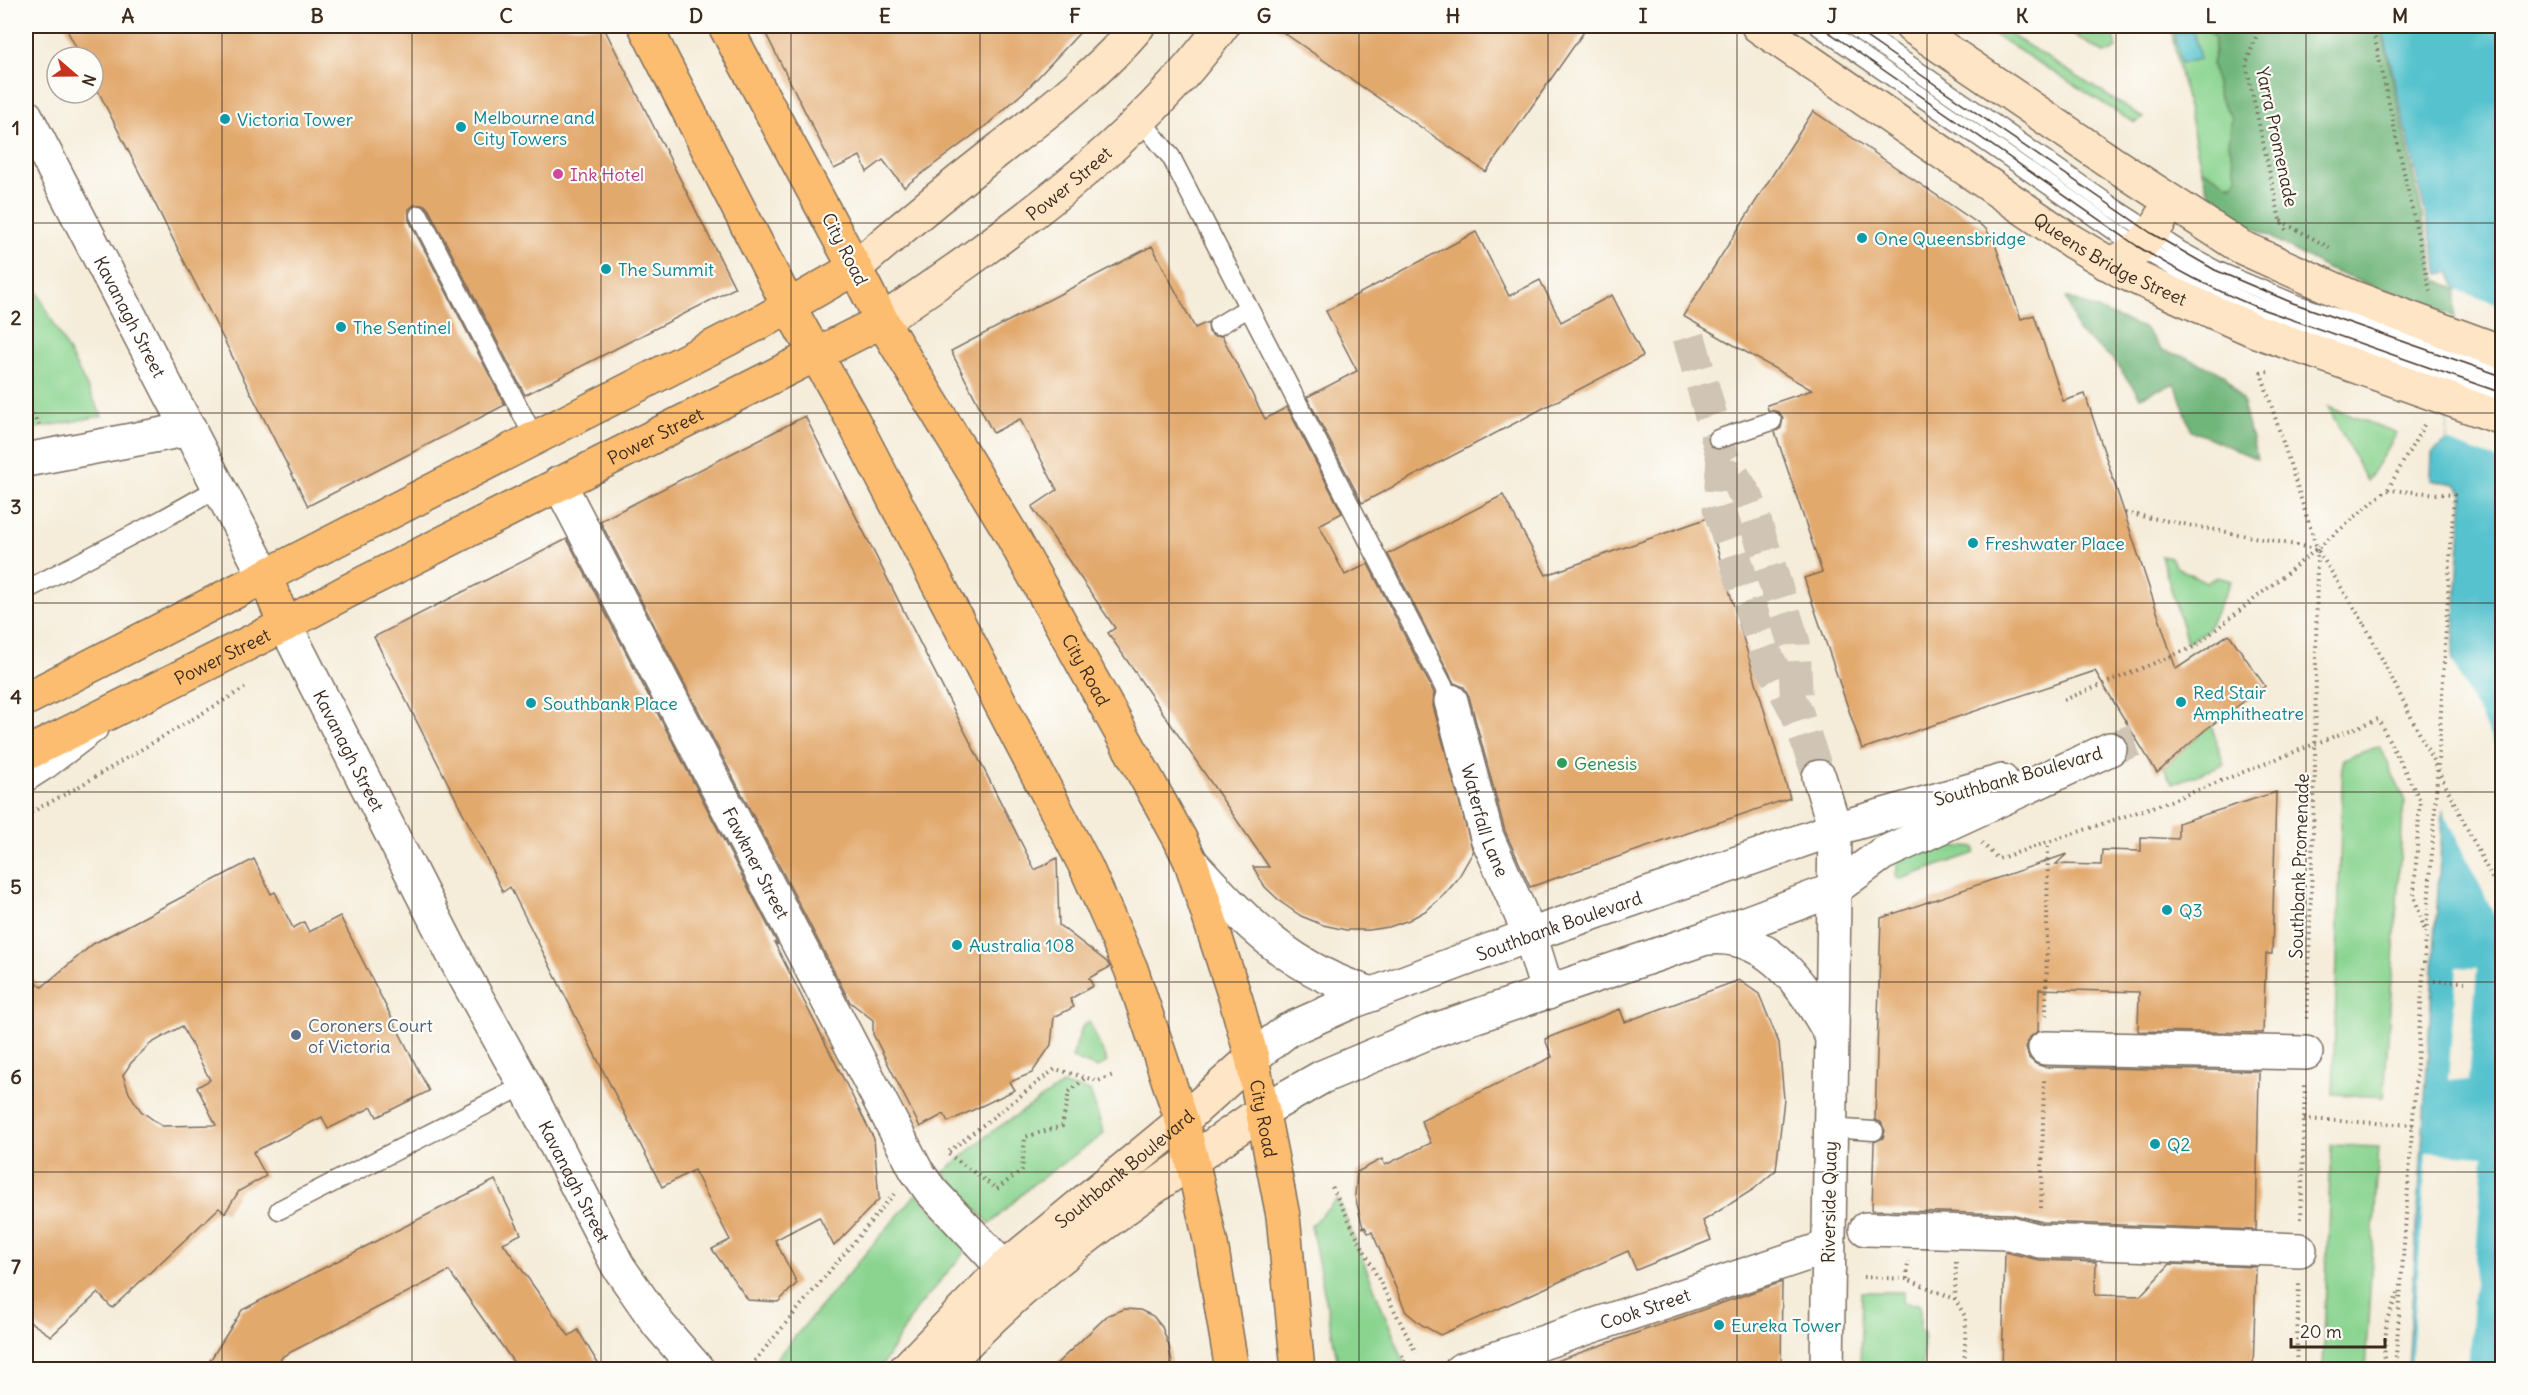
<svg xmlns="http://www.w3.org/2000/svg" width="2528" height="1395" font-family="Delius,sans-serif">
  <rect width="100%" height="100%" fill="#fdfcf7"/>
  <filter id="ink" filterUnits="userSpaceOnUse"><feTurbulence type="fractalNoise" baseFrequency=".0167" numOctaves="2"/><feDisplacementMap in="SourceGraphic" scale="12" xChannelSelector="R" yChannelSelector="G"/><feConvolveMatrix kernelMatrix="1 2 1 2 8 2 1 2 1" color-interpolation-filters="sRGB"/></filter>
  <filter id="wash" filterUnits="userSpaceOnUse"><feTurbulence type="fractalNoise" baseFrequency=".008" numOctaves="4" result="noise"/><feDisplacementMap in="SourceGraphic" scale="24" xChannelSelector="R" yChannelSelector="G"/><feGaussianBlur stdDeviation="1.35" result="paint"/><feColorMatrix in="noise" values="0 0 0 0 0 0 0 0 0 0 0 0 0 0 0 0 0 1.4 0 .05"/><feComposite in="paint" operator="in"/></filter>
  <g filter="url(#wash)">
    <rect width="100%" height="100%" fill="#f5ecd9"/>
    <g fill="#8ad490" stroke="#627f57" stroke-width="1.5">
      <polygon points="1980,26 1997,26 2143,118 2135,123"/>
      <polygon points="2060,26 2112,26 2117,48 2105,54"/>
      <polygon points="2170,26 2206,26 2214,38 2215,52 2212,64 2218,95 2232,118 2229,144 2237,177 2233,184 2226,183 2201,168"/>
      <polygon points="26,270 102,416 26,430"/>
      <polygon points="2328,407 2397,433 2367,481"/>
      <polygon points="2161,556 2171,558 2176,567 2206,582 2218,577 2231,581 2207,630 2187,642"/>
      <polygon points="2211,725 2224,765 2172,784 2164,767"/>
      <polygon points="2380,746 2404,799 2384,1097 2333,1094 2343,759"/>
      <polygon points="1931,844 1975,848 1975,853 1901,879 1896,878 1898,858"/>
      <polygon points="1089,1021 1107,1062 1097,1068 1072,1058 1082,1027"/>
      <polygon points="1062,1085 1090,1091 1104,1134 1032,1185 990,1224 943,1173 990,1133"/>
      <polygon points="2331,1145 2379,1147 2365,1369 2323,1369"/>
      <polygon points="916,1194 968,1248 916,1310 880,1369 786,1369 776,1359"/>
      <polygon points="1338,1199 1407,1369 1339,1369 1311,1225"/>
      <polygon points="1862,1292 1903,1292 1903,1303 1920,1304 1920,1332 1924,1332 1923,1369 1860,1369"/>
    </g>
    <g fill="#6fb67a" stroke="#55704c" stroke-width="1.5">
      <polygon points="2206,26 2381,26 2436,279 2457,290 2455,317 2327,269 2212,204 2201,168 2229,185 2233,184 2237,177 2229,144 2232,118 2218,95 2212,64 2215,52 2214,38"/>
      <polygon points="2066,297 2146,329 2161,350 2185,357 2224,374 2242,400 2257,459 2191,430 2175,383 2140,397 2113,359 2078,332"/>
    </g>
    <g fill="#55c2cd" stroke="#487676" stroke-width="1.5">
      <polygon points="2382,26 2502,26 2502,1369 2408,1369 2463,493 2456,484 2431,480 2432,453 2447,441 2457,290 2449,272 2439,274"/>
      <polygon points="2193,30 2200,59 2181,63 2174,34"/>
    </g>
    <g fill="#f5ecd9">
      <polygon points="2457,290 2502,306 2502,461 2447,441"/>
      <polygon points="2450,657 2502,760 2502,930 2442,808"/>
      <polygon points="2457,967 2477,968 2468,1081 2448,1080"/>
      <polygon points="2427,1152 2483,1156 2468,1369 2411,1369"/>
    </g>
    <g id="blocks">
      <g fill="#e2a96d" fill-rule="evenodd">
        <polygon points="65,26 603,26 735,288 525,395 429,210 425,205 414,205 409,209 409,220 505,405 308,506 93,81 93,57 81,57"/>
        <polygon points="762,26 1086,26 1027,89 988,124 904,187 883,160 867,172 860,156 834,169"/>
        <polygon points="1274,26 1588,26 1486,172"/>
        <polygon points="1813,111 1986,229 1996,247 2021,319 2034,315 2063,401 2085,394 2176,669 2229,634 2265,686 2205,730 2157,773 2095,671 1862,749 1804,578 1822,572 1775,432 1781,428 1783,418 1779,412 1768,410 1767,405 1812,390 1683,316"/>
        <polygon points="1476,232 1509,296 1540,280 1561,322 1612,295 1643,356 1362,503 1307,397 1357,371 1326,311"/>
        <polygon points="1152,246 1195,328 1208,322 1209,332 1213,336 1222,336 1265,419 1287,407 1342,513 1319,525 1345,575 1368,564 1434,693 1433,706 1473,852 1457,880 1443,896 1427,910 1409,920 1389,927 1369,930 1346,930 1323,925 1301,916 1282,903 1265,887 1253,867 1269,867 1108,633 1115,628 1032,507 1057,490 1020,419 993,433 951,351"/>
        <polygon points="805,416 1035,870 1057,858 1059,925 1107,962 1110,967 1089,978 1093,986 1070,999 1074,1007 1054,1017 1051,1045 1032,1073 1010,1082 1015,1090 948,1122 944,1114 920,1127 873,1034 873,1020 850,1002 600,521"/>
        <polygon points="1503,495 1546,575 1708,518 1790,798 1530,887 1505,831 1469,696 1464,687 1454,683 1388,554"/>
        <polygon points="567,539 778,945 774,942 874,1139 879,1199 834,1246 819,1217 775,1240 797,1283 778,1302 748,1300 712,1249 730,1240 694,1170 662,1187 510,887 503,892 374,637"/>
        <polygon points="2276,792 2272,954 2266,954 2263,1033 2138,1031 2139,992 2039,989 2038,1031 2029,1038 2026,1047 2029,1058 2036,1064 2045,1067 2259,1071 2256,1230 2043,1222 2011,1214 1872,1210 1874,1142 1883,1138 1885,1131 1881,1122 1875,1120 1881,918 2067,854 2056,864 2101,865 2102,850 2141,851 2141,837 2178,839 2178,823"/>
        <path d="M254,859L271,894L275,892L293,928L304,922L309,932L340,916L429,1091L377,1117L372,1107L328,1129L322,1117L253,1152L266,1176L239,1191L225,1213L219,1208L112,1308L98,1293L51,1336L26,1319V974L42,987L93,944ZM182,1026L210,1080L197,1087L216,1125L162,1126L141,1111L129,1093L123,1075L131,1063L150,1044Z"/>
        <polygon points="1739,980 1759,994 1779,1043 1784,1099 1776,1170 1754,1189 1703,1221 1711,1240 1636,1270 1628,1251 1440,1335 1422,1325 1406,1312 1372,1232 1368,1233 1365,1227 1363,1228 1355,1196 1357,1172 1382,1159 1385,1165 1431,1143 1421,1121 1552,1057 1545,1039 1620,1009 1625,1022"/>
        <polygon points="495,1180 521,1234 503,1243 569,1336 578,1330 602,1370 519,1370 449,1271 283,1356 274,1370 204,1370 242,1310"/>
        <polygon points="2005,1252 2039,1260 2096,1262 2095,1295 2140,1296 2170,1264 2256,1267 2253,1370 2002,1370"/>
        <polygon points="1782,1282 1781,1370 1543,1370 1542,1366"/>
        <polygon points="1125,1309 1140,1310 1153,1316 1162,1327 1169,1346 1173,1370 1050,1370 1108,1315"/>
      </g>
    </g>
  </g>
  <g filter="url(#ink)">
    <use href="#blocks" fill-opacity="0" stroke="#7c6e5f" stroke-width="1.5"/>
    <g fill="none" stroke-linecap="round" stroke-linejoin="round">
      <g stroke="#d0c5b4" stroke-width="33" stroke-dasharray="33 16" stroke-linecap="butt">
        <polyline points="1689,337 1723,459 1748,499 1794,643 1797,713"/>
        <polyline points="1723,459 1719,508 1765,653 1797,713 1819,777"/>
        <polyline points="2110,749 2135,740"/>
      </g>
      <g stroke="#7c6e5f" stroke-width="21">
        <g id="lane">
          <path d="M1819,26L2137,246C2177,269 2216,291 2259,308L2502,394"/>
          <polyline points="1853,26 2114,208 2182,252 2215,270 2293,303 2502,375"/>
          <polyline points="1140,119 1171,157 1451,701"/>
          <polyline points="419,215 535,439"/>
          <polyline points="1218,326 1248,308"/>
          <polyline points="1718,439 1772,421"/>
          <polyline points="26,590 163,519 220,487"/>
          <polyline points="26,783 48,769 98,731"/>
          <polyline points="1829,1128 1874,1131"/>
          <polyline points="279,1210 525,1085"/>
        </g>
      </g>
      <g stroke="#7c6e5f" stroke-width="36">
        <g id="street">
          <path id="s1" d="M26,116L265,576"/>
          <polyline points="26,460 190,429"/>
          <path id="s2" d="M559,483L916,1170L931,1191L1004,1268"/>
          <path id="s3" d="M285,625L458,964L525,1085L618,1266L659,1325L698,1370"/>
          <path id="s4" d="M1451,701L1487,837L1530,935L1548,993"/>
          <polyline points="1819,777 1835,829 1827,1370"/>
          <path d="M1191,862C1246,923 1292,971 1373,994"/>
          <path d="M1709,938C1769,932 1805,988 1830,1033"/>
          <polyline points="2045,1048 2306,1053"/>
          <path id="s5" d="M1252,1058L1288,1030L1349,1003L1530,935L1835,829L2002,781"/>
          <polyline points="1264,1110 1322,1077 1429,1032 1706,938 1833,890 1882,854 2110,749"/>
          <polyline points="1866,1229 2010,1233 2040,1241 2300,1250"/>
          <path id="s6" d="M1461,1370L1828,1247"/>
        </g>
      </g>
      <g stroke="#7c6e5f" stroke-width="36">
        <g id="secondary">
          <path id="s7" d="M1758,26L2071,241L2123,272L2256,331L2502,418"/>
          <polyline points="1911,26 2115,165 2241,247 2352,297 2502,352"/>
          <path d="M2106,263C2136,260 2159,227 2170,201"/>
          <path d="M855,268C902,227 951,187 1001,148C1046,113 1102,70 1138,26"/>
          <path id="s8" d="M882,321C1003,238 1135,146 1222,26"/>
          <path id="s9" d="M905,1370L1004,1268L1182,1121L1252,1058"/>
          <path d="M941,1370C1034,1266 1151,1189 1264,1110"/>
        </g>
      </g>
      <g stroke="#7c6e5f" stroke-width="36">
        <g id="primary">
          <polyline points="645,26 789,307"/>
          <polyline points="725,26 855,268"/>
        </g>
      </g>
      <g stroke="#7c6e5f" stroke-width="36">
        <g id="highway">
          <polyline points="789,307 851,417 1086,867 1131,969 1182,1121 1192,1160 1211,1244 1232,1370"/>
          <polyline points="265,576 285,625"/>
          <path id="s10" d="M26,699L761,322L855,268L882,321L1010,532L1180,839L1191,862L1236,1000L1252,1058L1283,1216L1298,1370"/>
          <path id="s11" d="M26,754L285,625L346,592L882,321"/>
        </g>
      </g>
      <g stroke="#7c6e5f" stroke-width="4" stroke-dasharray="1.5 4.5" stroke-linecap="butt">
        <polyline points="2260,26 2246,64 2280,220 2286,230"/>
        <polyline points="2372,26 2430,291"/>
        <polyline points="2281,221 2332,249"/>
        <polyline points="2268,372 2261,373 2317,549 2315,768 2307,1021"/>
        <polyline points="26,404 39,425"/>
        <polyline points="2388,489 2424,425"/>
        <polyline points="2125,513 2317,549 2365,625"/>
        <polyline points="2064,700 2194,647 2317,549 2387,490 2454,495 2436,795 2395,1370"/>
        <polyline points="26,815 73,790 245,688"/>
        <polyline points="1982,843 1998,859 2170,801 2378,719 2420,800 2414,895 2425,931"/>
        <polyline points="2434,981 2465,982"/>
        <polyline points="2046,1016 2048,843"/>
        <polyline points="1084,1079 1069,1092 1062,1126 1025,1137 1022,1170 997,1189 947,1153 1055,1069 1098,1081 1113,1075"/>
        <polyline points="2304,1119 2413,1125"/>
        <polyline points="1332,1187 1416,1353"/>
        <polyline points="2041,1208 2044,1080"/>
        <polyline points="2301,1219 2305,1085"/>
        <polyline points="1956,1262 1955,1299 1966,1318 1964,1370"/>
        <polyline points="1863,1277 1907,1279 1955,1299"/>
        <polyline points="1907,1279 1908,1261"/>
        <polyline points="1402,1355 1407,1370"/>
        <polyline points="747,1370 894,1194"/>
        <polyline points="2296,1370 2299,1283"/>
        <polyline points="2383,1370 2387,1319 2399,1291"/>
      </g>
      <use href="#lane" stroke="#fff" stroke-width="18"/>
      <use href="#street" stroke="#fff" stroke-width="33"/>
      <use href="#secondary" stroke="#fee5c5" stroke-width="33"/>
      <use href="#primary" stroke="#fcbd6f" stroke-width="33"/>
      <use href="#highway" stroke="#fcbd6f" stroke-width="33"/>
      <g stroke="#3b2a1e" stroke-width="1.5">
        <path d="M1820,26L2137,246C2175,270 2215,290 2256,307L2502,393"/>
        <polyline points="1850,26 2151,233 2215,270 2293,303 2502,376"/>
      </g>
      <polyline stroke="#7c6e5f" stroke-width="4" stroke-dasharray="1.5 4.5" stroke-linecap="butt" points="2365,625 2502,898"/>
    </g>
  </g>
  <path fill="none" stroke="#3b2a1e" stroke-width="1.5" stroke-opacity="0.55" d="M222,26V1370M412,26V1370M601,26V1370M791,26V1370M980,26V1370M1169,26V1370M1359,26V1370M1548,26V1370M1737,26V1370M1927,26V1370M2116,26V1370M2306,26V1370M26,223H2502M26,413H2502M26,603H2502M26,792H2502M26,982H2502M26,1172H2502"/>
  <g fill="#0f9aa8" stroke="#fdfcf7" stroke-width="2">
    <circle cx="225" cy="119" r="6"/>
    <circle cx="461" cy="127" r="6"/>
    <circle cx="1862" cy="238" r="6"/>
    <circle cx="606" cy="269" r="6"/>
    <circle cx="341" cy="327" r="6"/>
    <circle cx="1973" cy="543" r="6"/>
    <circle cx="2181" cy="702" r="6"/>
    <circle cx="531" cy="703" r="6"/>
    <circle cx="2167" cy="910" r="6"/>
    <circle cx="957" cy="945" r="6"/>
    <circle cx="2155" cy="1144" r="6"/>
    <circle cx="1719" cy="1325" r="6"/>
  </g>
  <circle fill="#d1479c" stroke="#fdfcf7" stroke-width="2" cx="558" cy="174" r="6"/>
  <circle fill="#2e9e5b" stroke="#fdfcf7" stroke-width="2" cx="1562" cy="763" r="6"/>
  <circle fill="#5c6f8a" stroke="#fdfcf7" stroke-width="2" cx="296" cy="1035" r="6"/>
  <g text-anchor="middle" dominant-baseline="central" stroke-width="4.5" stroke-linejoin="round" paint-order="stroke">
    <g font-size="18" fill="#0d838f" stroke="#fdfcf7" text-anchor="start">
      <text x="473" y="117">Melbourne and<tspan x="473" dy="21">City Towers</tspan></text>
      <text x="237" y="119">Victoria Tower</text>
      <text x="1874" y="238">One Queensbridge</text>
      <text x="618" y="269">The Summit</text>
      <text x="353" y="327">The Sentinel</text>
      <text x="1985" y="543">Freshwater Place</text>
      <text x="2193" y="692">Red Stair<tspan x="2193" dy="21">Amphitheatre</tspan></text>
      <text x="543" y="703">Southbank Place</text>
      <text x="2179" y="910">Q3</text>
      <text x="969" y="945">Australia 108</text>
      <text x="2167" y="1144">Q2</text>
      <text x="1731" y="1325">Eureka Tower</text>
    </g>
    <g font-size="18" fill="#3b2a1e" stroke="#fdfcf7">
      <text transform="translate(2277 137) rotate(78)">Yarra Promenade</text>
      <text stroke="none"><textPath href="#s8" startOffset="232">Power Street</textPath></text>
      <text transform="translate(845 249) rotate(63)">City Road</text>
      <text stroke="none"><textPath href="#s7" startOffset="423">Queens Bridge Street</textPath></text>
      <text stroke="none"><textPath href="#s1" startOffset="226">Kavanagh Street</textPath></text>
      <text stroke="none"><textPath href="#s11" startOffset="705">Power Street</textPath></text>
      <text stroke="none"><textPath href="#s11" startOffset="219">Power Street</textPath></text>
      <text stroke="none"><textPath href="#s10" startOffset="1398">City Road</textPath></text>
      <text stroke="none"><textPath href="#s3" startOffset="141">Kavanagh Street</textPath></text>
      <text transform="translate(2018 776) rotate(-16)">Southbank Boulevard</text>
      <text stroke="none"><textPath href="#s4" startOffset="124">Waterfall Lane</textPath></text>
      <text stroke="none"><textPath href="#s2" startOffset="428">Fawkner Street</textPath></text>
      <text transform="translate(2299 866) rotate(-88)">Southbank Promenade</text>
      <text stroke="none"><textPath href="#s5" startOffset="336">Southbank Boulevard</textPath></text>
      <text stroke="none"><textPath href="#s10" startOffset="1884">City Road</textPath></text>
      <text stroke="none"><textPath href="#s9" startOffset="298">Southbank Boulevard</textPath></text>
      <text stroke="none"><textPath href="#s3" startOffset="627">Kavanagh Street</textPath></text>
      <text transform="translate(1829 1202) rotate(-89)">Riverside Quay</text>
      <text stroke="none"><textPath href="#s6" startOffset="194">Cook Street</textPath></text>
    </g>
    <g font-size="18" fill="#b23c85" stroke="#fdfcf7" text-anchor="start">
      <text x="570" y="174">Ink Hotel</text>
    </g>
    <g font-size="18" fill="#27864d" stroke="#fdfcf7" text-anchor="start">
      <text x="1574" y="763">Genesis</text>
    </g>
    <g font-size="18" fill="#4e5e75" stroke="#fdfcf7" text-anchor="start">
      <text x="308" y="1025">Coroners Court<tspan x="308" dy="21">of Victoria</tspan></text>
    </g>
  </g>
  <rect width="2528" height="1395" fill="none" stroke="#fdfcf7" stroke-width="66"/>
  <g transform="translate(75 75) rotate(110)"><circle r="28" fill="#fdfcf7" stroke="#afa8a0" stroke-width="1.5"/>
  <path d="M0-4.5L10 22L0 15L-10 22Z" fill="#c8321e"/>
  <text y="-9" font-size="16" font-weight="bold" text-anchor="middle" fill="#3b2a1e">N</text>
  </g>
  <path d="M2291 1338v9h94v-9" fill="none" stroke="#3b2a1e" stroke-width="3"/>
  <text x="2300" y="1338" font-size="18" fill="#3b2a1e" stroke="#fdfcf7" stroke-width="4.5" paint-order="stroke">20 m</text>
  <rect x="33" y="33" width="2462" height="1329" fill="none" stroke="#3b2a1e" stroke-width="2"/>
  <g font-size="20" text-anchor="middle" font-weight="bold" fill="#3b2a1e">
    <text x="128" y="23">A</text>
    <text x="317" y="23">B</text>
    <text x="506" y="23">C</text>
    <text x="696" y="23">D</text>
    <text x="885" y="23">E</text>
    <text x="1075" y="23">F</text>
    <text x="1264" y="23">G</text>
    <text x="1453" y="23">H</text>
    <text x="1643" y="23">I</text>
    <text x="1832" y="23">J</text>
    <text x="2022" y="23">K</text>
    <text x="2211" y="23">L</text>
    <text x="2400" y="23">M</text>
    <text x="16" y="135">1</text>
    <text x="16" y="325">2</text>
    <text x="16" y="514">3</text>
    <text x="16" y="704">4</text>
    <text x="16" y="894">5</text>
    <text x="16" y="1084">6</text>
    <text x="16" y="1274">7</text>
  </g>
</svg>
